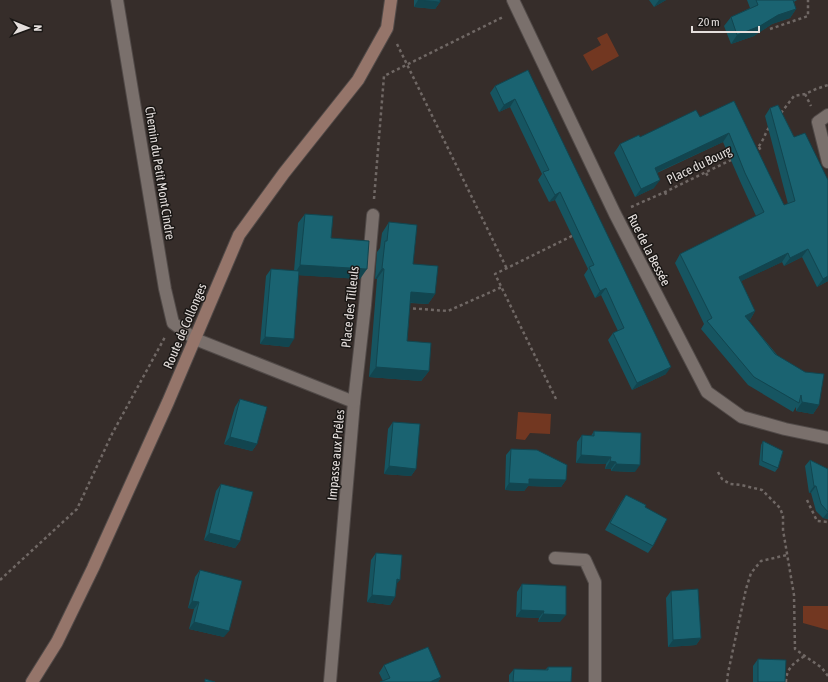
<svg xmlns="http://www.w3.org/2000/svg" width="828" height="682" font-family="'Asap Condensed',sans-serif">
  <rect width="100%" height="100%" fill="#362d2a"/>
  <g fill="#723721">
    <polygon points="607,33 619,56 592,71 583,55 601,45 597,38"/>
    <polygon points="518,412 551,414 550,434 530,433 525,440 516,439"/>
    <polygon points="803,606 828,606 828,630 803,623"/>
  </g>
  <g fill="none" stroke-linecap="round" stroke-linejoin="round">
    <g stroke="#514a48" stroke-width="14">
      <polyline id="lane" points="555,558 585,560 595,582 595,682"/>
    </g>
    <g stroke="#514a48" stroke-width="14">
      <g id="street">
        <polyline points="117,0 165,289 173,323 195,339 354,402 330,682"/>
        <polyline points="513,0 615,214 707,392 742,417 785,429 828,438"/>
        <polyline points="828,115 818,122 828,162"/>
        <polyline points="354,402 365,305 373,215"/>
      </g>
    </g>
    <g stroke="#514a48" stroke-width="14">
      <polyline id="secondary" points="32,682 57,642 93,568 168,402 239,235 284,173 358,80 387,28 391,0"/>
    </g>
    <g stroke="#706865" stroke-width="2.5" stroke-dasharray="3 3" stroke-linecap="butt">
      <polyline points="770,29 808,16 808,0"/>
      <polyline points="397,44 507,269"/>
      <polyline points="805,94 811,106"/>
      <polyline points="781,113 794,96 805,94 816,89 828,85"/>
      <polyline points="759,147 761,151"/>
      <path d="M754,150C763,145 764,134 770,126"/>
      <polyline points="706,173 709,178"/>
      <polyline points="665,192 667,197"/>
      <polyline points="374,199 384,76 503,17"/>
      <polyline points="631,207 665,192 733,159"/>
      <polyline points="407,308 448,311 502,287"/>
      <polyline points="556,399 495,274 574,235"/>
      <polyline points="718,472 722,479 730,484 741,485 762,490 780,508 783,516 783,530 794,595 795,649 822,668 828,676"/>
      <polyline points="807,500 817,521 828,522"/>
      <polyline points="0,580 77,509 112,434 165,337"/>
      <polyline points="727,682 728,673 746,589 751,573 761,561 787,555"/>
      <path d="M786,682C786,669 794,662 805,656"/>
    </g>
    <use href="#lane" stroke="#7a706c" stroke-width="12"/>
    <use href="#street" stroke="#7a706c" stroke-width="12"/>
    <use href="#secondary" stroke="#95756a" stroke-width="12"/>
  </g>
  <g fill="#165561">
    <polygon points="414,0 440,0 440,2 435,9 414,7"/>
    <polygon points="649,0 666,0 654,7"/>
    <polygon points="747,0 797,0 794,2 796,9 790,18 772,24 754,36 731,44 724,26 731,17 750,8"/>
    <polygon points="528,70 666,374 632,390 608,340 613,333 618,331 601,295 595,298 584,275 588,269 555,200 549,202 538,180 542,174 510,107 499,112 490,93 495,86"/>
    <polygon points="734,101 784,205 788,204 765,116 770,108 828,180 828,281 817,287 802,257 784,266 782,262 741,281 755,311 750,320 748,320 819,405 813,414 796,411 796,407 793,412 748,385 701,329 704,324 675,263 680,254 756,216 740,181 723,142 657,173 654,188 635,197 614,153 620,144 640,137 700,117"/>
    <polygon points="305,214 331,238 360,279 299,275 289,347 260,344 266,276 271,269 294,271 298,223"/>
    <polygon points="389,222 413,264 435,294 428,304 410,303 407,341 429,371 421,381 369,377 377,279 375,279 377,252 380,248 382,233"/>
    <polygon points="240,399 257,444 252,451 224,444 235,407"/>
    <polygon points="393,422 416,469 411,476 384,474 388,429"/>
    <polygon points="594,431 635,472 611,471 611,469 605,469 606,464 576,463 577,442 582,435 591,436"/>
    <polygon points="763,441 778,468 775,472 759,465 761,445"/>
    <polygon points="511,449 566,480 561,487 528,486 524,491 505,490 506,455"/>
    <polygon points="810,460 828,469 828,519 823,518 816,511 811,493 809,493 805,466"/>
    <polygon points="221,484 240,541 235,548 204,540 216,491"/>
    <polygon points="626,495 645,507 653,546 648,553 605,530 621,502"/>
    <polygon points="376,553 396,585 395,597 390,605 367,602 371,560"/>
    <polygon points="200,570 224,637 189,629 194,609 188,608 195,577"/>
    <polygon points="522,584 560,622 538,622 539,618 516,617 517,592"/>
    <polygon points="671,591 701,638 696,645 668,647 666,598"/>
    <polygon points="758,659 785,682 753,682 753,666"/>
    <polygon points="384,665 441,677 438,682 380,682 383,681 379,673"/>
    <polygon points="548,667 571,682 509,682 509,675 514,669 545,670"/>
  </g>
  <g fill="#12454f">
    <polygon points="418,0 440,2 435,9 414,7"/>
    <polygon points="659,0 666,0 654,7"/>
    <polygon points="796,9 790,18 772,24 754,36 731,44 737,35 778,15"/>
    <polygon points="515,99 510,107 499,112 504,105"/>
    <polygon points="729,133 723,142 649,176 655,168"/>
    <polygon points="660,180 654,188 635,197 641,189"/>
    <polygon points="560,192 555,200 549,202 555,195"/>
    <polygon points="808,249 802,257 784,266 790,258"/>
    <polygon points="788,253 782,262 733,285 739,277"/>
    <polygon points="300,265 367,269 360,279 294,275"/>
    <polygon points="382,268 384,269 377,279 375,279"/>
    <polygon points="828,276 828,281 817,287 823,279"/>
    <polygon points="606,288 601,295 595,298 600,291"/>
    <polygon points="411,292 435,294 428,304 403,302"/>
    <polygon points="755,311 750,320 739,325 745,316"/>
    <polygon points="265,337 294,339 289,347 260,344"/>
    <polygon points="376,367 429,371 421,381 369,377"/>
    <polygon points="671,367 666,374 632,390 637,383"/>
    <polygon points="802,402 819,405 813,414 796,411"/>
    <polygon points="230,437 257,444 252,451 224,444"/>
    <polygon points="581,455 611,457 606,464 576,463"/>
    <polygon points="610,461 616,462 611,469 605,469"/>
    <polygon points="616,464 640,465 635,472 611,471"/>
    <polygon points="389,466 416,469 411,476 384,474"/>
    <polygon points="529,479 566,480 561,487 528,486 524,491 505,490 509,483"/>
    <polygon points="814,486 816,486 811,493 809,493"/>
    <polygon points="828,512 828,519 823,518"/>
    <polygon points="209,533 240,541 235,548 204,540"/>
    <polygon points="397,579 400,580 394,587"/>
    <polygon points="372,595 395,597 390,605 367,602"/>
    <polygon points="192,601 199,602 194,609 188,608"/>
    <polygon points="521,610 544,611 539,618 516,617"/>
    <polygon points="543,614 566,615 560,622 538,622"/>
    <polygon points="194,622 229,631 224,637 189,629"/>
    <polygon points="701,638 696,645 668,647 673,640"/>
    <polygon points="441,677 438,682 430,682"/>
  </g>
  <g fill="#1a6371" stroke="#12454f">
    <polygon points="418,0 440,0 440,2"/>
    <polygon points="756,0 793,0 796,9 778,15 760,26 737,35 731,17 758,5"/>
    <polygon points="528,70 671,367 637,383 613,333 624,328 606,288 600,291 589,267 594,265 560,192 555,195 543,172 549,170 515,99 504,105 495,86"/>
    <polygon points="734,101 784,205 795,201 770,108 778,105 794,137 805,133 828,180 828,276 823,279 808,249 790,258 788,253 739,277 755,311 745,316 775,354 805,372 824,374 819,405 802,402 801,395 799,403 754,377 707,321 712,318 680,254 764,212 745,173 729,133 655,168 660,180 641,189 620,144 639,135 640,137 696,110 700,117"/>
    <polygon points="305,214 333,216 331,238 369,241 367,269 300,265"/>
    <polygon points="389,222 417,225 413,264 438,266 435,294 411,292 407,341 431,343 429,371 376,367 384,269 382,268 385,241 387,241"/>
    <polygon points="271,269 299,271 294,339 265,337"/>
    <polygon points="240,399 267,407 257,444 230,437"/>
    <polygon points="393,422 420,424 416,469 389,466"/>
    <polygon points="594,431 641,433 640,465 616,464 616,462 610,461 611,457 581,455 582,435 594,436"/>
    <polygon points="763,441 783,451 778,468 762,461"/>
    <polygon points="511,449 537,450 567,465 566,480 529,479 529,484 509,483"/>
    <polygon points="810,460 828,469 828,512 821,504 816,486 814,486"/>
    <polygon points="221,484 253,492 240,541 209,533"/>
    <polygon points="626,495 646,505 645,507 667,519 653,546 610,523"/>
    <polygon points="376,553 402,555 400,580 397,579 395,597 372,595"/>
    <polygon points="200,570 242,581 229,631 194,622 199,602 192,601"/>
    <polygon points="522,584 566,586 566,615 543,614 544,611 521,610"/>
    <polygon points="698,589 701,638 673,640 671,591"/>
    <polygon points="428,647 441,677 430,682 380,682 390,678 384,665"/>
    <polygon points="758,659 786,660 785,682 758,682"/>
    <polygon points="548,667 572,667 571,682 513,682 514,669 548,670"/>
    <polygon points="205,679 215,682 205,682"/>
  </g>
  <g text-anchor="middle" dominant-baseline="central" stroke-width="3" stroke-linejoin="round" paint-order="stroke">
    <g font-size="13" fill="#e5dfdd" stroke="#1a1715">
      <text transform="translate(699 165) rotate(-26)">Place du Bourg</text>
      <text transform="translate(160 173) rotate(81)">Chemin du Petit Mont Cindre</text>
      <text transform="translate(649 250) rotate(63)">Rue de la Bessée</text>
      <text transform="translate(350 307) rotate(-84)">Place des Tilleuls</text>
      <text transform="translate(185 326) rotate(-67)">Route de Collonges</text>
      <text transform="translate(336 455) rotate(-85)">Impasse aux Prêles</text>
    </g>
  </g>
  <g transform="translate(28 28) rotate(91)" stroke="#1a1715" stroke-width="3" paint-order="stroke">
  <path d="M0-3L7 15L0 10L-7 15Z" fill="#e5dfdd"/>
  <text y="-6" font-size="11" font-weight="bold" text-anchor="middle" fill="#e5dfdd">N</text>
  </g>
  <path d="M692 26v6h67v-6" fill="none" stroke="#e5dfdd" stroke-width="2"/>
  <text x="698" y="26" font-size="12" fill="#e5dfdd" stroke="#1a1715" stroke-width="3" paint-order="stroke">20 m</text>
</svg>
